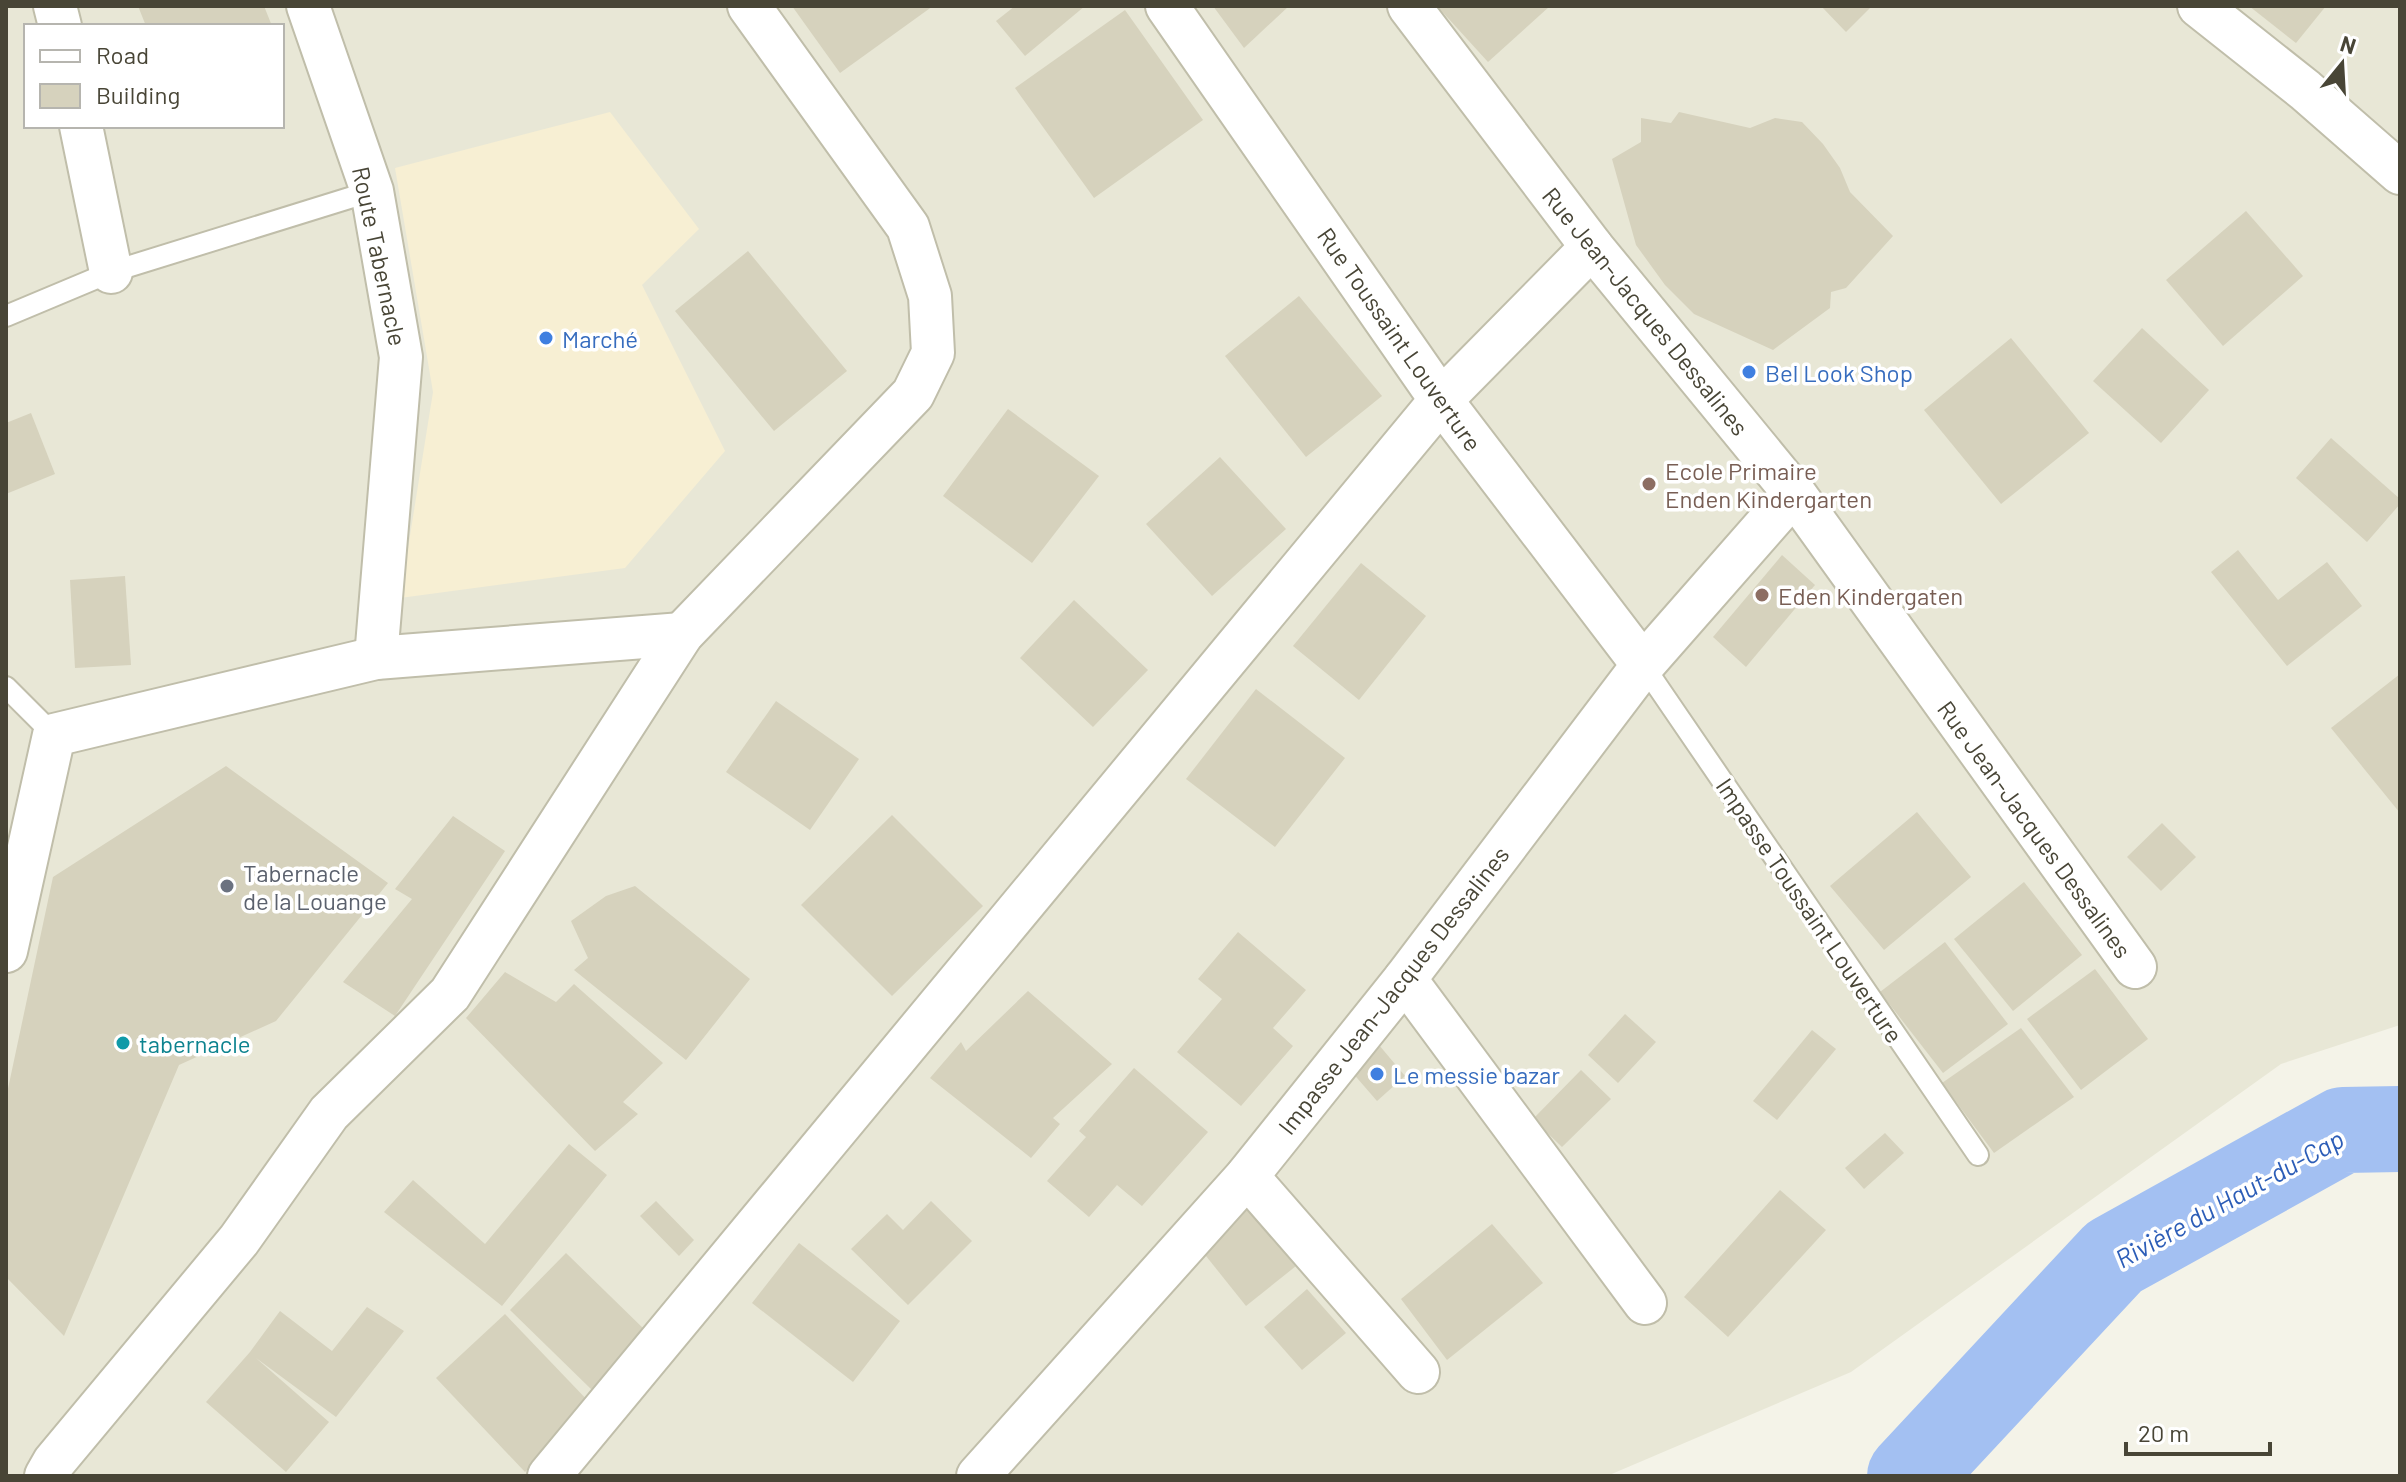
<svg xmlns="http://www.w3.org/2000/svg" width="2406" height="1482" font-family="Barlow,sans-serif">
  <rect width="100%" height="100%" fill="#f4f3e8"/>
  <path fill="#e8e7d6" fill-rule="evenodd" d="M6,6H2400V1025L2281,1064L1851,1372L1607,1476H6ZM26,26H282V126H26Z"/>
  <polygon fill="#f7efd3" points="610,112 699,229 642,285 725,451 625,568 400,598 433,392 395,168"/>
  <g fill="none" stroke-linecap="round" stroke-linejoin="round">
    <polyline stroke="#a3c0f2" stroke-width="86" points="1910,1476 2114,1257 2343,1130 2400,1129"/>
  </g>
  <g fill="#d6d2bd">
    <polygon points="138,6 264,6 272,26 146,26"/>
    <polygon points="792,6 933,6 840,73"/>
    <polygon points="1015,6 1085,6 1025,56 996,21"/>
    <polygon points="1213,6 1289,6 1244,48"/>
    <polygon points="1437,6 1550,6 1488,62"/>
    <polygon points="1821,6 1872,6 1846,32"/>
    <polygon points="2249,6 2326,6 2296,43"/>
    <polygon points="1125,10 1203,120 1094,198 1015,88"/>
    <polygon points="1679,112 1750,128 1775,118 1802,122 1823,144 1840,168 1850,192 1893,236 1846,288 1831,292 1830,308 1773,350 1694,314 1665,285 1636,245 1612,159 1641,142 1641,118 1671,123"/>
    <polygon points="2246,211 2303,276 2223,346 2166,280"/>
    <polygon points="748,251 847,371 774,431 675,311"/>
    <polygon points="1299,296 1382,396 1306,457 1225,356"/>
    <polygon points="2142,328 2209,390 2161,443 2093,381"/>
    <polygon points="2011,338 2089,433 2001,504 1924,410"/>
    <polygon points="1008,409 1099,476 1032,563 943,496"/>
    <polygon points="31,413 55,474 6,494 6,423"/>
    <polygon points="2331,438 2400,499 2400,504 2367,542 2296,478"/>
    <polygon points="1220,457 1286,529 1212,596 1146,524"/>
    <polygon points="2238,550 2278,600 2327,562 2362,606 2287,666 2211,572"/>
    <polygon points="1782,555 1815,585 1746,667 1713,637"/>
    <polygon points="1361,563 1426,616 1359,700 1293,646"/>
    <polygon points="125,576 131,665 75,668 70,580"/>
    <polygon points="1074,600 1148,670 1093,727 1020,658"/>
    <polygon points="2400,674 2400,813 2331,728"/>
    <polygon points="1256,689 1345,758 1275,847 1186,779"/>
    <polygon points="776,701 859,759 810,830 726,772"/>
    <polygon points="226,766 388,883 276,1021 179,1065 64,1336 6,1277 6,1098 53,877"/>
    <polygon points="1917,812 1971,877 1884,950 1830,886"/>
    <polygon points="892,815 983,906 892,996 801,905"/>
    <polygon points="453,816 505,851 395,1016 343,982 412,899 395,889"/>
    <polygon points="2162,823 2196,857 2161,891 2127,857"/>
    <polygon points="2024,882 2082,955 2013,1011 1954,939"/>
    <polygon points="635,886 750,979 686,1060 574,970 588,958 571,921 606,896"/>
    <polygon points="1238,932 1306,990 1273,1028 1293,1046 1241,1106 1177,1052 1222,999 1198,979"/>
    <polygon points="1945,942 2008,1024 1943,1073 1880,992"/>
    <polygon points="2095,969 2148,1039 2081,1090 2027,1019"/>
    <polygon points="505,972 556,1002 574,984 663,1063 623,1102 638,1114 595,1151 466,1018"/>
    <polygon points="1028,991 1112,1064 1053,1118 1060,1124 1031,1158 930,1078 961,1042 966,1051"/>
    <polygon points="1625,1014 1656,1042 1618,1083 1588,1055"/>
    <polygon points="2021,1028 2074,1097 1994,1153 1942,1083"/>
    <polygon points="1812,1030 1836,1049 1777,1120 1753,1101"/>
    <polygon points="1379,1045 1405,1076 1377,1101 1351,1071"/>
    <polygon points="1134,1068 1208,1132 1142,1206 1117,1185 1089,1217 1047,1181 1086,1137 1079,1131"/>
    <polygon points="1581,1070 1611,1099 1562,1147 1533,1119"/>
    <polygon points="1885,1133 1904,1153 1864,1189 1845,1168"/>
    <polygon points="569,1144 607,1175 502,1306 384,1212 413,1180 485,1244"/>
    <polygon points="1780,1190 1826,1230 1728,1337 1684,1297"/>
    <polygon points="656,1201 694,1240 679,1256 640,1216"/>
    <polygon points="931,1201 972,1241 908,1305 851,1249 887,1214 903,1230"/>
    <polygon points="1247,1206 1296,1266 1246,1306 1198,1246"/>
    <polygon points="1492,1224 1543,1283 1447,1360 1401,1299"/>
    <polygon points="799,1243 900,1321 853,1382 752,1303"/>
    <polygon points="566,1253 648,1333 592,1390 510,1310"/>
    <polygon points="1307,1289 1346,1333 1302,1370 1264,1327"/>
    <polygon points="367,1307 404,1331 336,1417 256,1358 329,1422 286,1472 206,1402 250,1352 280,1311 332,1351"/>
    <polygon points="505,1314 591,1404 525,1472 436,1378"/>
  </g>
  <g fill="none" stroke-linecap="round" stroke-linejoin="round">
    <g stroke="#c0beaa" stroke-width="24">
      <g id="service">
        <polyline points="6,316 111,272 372,191"/>
        <polyline points="1643,665 1978,1155"/>
        <polyline points="6,687 54,735"/>
      </g>
    </g>
    <g stroke="#c0beaa" stroke-width="46">
      <g id="minor">
        <polyline points="55,6 60,26"/>
        <polyline points="308,6 372,191 401,357 376,658"/>
        <polyline points="1167,6 1441,400 1643,665"/>
        <polyline points="1409,6 1592,247 1794,493 2135,967"/>
        <polyline points="2199,6 2305,90 2400,173"/>
        <polyline points="81,126 111,272"/>
        <polyline points="6,951 54,735 376,658 682,634"/>
        <polyline points="1405,979 1645,1303"/>
        <polyline points="1247,1176 1418,1372"/>
        <polyline points="46,1476 54,1462 239,1240 329,1113 450,994 682,634 913,394 933,353 930,296 908,227 749,6"/>
        <polyline points="549,1476 1441,400 1592,247"/>
        <polyline points="978,1476 1247,1176 1405,979 1643,665 1794,493"/>
      </g>
    </g>
    <use href="#service" stroke="#fff" stroke-width="20"/>
    <use href="#minor" stroke="#fff" stroke-width="42"/>
  </g>
  <g fill="#3f7fe0" stroke="#fff" stroke-width="3">
    <circle cx="546" cy="338" r="8"/>
    <circle cx="1749" cy="372" r="8"/>
    <circle cx="1377" cy="1074" r="8"/>
  </g>
  <g fill="#8d6e63" stroke="#fff" stroke-width="3">
    <circle cx="1649" cy="484" r="8"/>
    <circle cx="1762" cy="595" r="8"/>
  </g>
  <circle fill="#6b7280" stroke="#fff" stroke-width="3" cx="227" cy="886" r="8"/>
  <circle fill="#0f9aa8" stroke="#fff" stroke-width="3" cx="123" cy="1043" r="8"/>
  <g text-anchor="middle" dominant-baseline="central" stroke-width="7" stroke-linejoin="round" paint-order="stroke">
    <g font-size="24" fill="#484536" stroke="#fff">
      <text transform="translate(380 256) rotate(78)">Route Tabernacle</text>
      <text transform="translate(1646 311) rotate(51)">Rue Jean-Jacques Dessalines</text>
      <text transform="translate(1400 339) rotate(55)">Rue Toussaint Louverture</text>
      <text transform="translate(2035 829) rotate(54)">Rue Jean-Jacques Dessalines</text>
      <text transform="translate(1810 910) rotate(56)">Impasse Toussaint Louverture</text>
      <text transform="translate(1393 990) rotate(-52)">Impasse Jean-Jacques Dessalines</text>
    </g>
    <g font-size="24" fill="#366cbe" stroke="#fff" text-anchor="start">
      <text x="562" y="338">Marché</text>
      <text x="1765" y="372">Bel Look Shop</text>
      <text x="1393" y="1074">Le messie bazar</text>
    </g>
    <g font-size="24" fill="#785e54" stroke="#fff" text-anchor="start">
      <text x="1665" y="470">Ecole Primaire<tspan x="1665" dy="28">Enden Kindergarten</tspan></text>
      <text x="1778" y="595">Eden Kindergaten</text>
    </g>
    <g font-size="24" fill="#5b616d" stroke="#fff" text-anchor="start">
      <text x="243" y="872">Tabernacle<tspan x="243" dy="28">de la Louange</tspan></text>
    </g>
    <g font-size="24" fill="#0d838f" stroke="#fff" text-anchor="start">
      <text x="139" y="1043">tabernacle</text>
    </g>
    <g font-size="26" font-style="italic" fill="#2c5db7" stroke="#fff">
      <text transform="translate(2229 1198) rotate(-29)">Rivière du Haut-du-Cap</text>
    </g>
  </g>
  <rect width="2406" height="1482" fill="none" stroke="#484536" stroke-width="16"/>
  <rect x="24" y="24" width="260" height="104" fill="#ffffff" stroke="#b6b5af" stroke-width="2"/>
  <rect x="40" y="50" width="40" height="12" fill="#ffffff" stroke="#b6b5af" stroke-width="2"/>
  <text x="96" y="64" font-size="24" fill="#484536">Road</text>
  <rect x="40" y="84" width="40" height="24" fill="#d6d2bd" stroke="#b6b5af" stroke-width="2"/>
  <text x="96" y="104" font-size="24" fill="#484536">Building</text>
  <g transform="translate(2342 64) rotate(18)" stroke="#ffffff" stroke-width="6" paint-order="stroke">
  <path d="M0-6L14 30L0 20L-14 30Z" fill="#484536"/>
  <text y="-12" font-size="22" font-weight="bold" text-anchor="middle" fill="#484536">N</text>
  </g>
  <path d="M2126 1442v12h144v-12" fill="none" stroke="#484536" stroke-width="4"/>
  <text x="2138" y="1442" font-size="24" fill="#484536" stroke="#ffffff" stroke-width="6" paint-order="stroke">20 m</text>
</svg>
